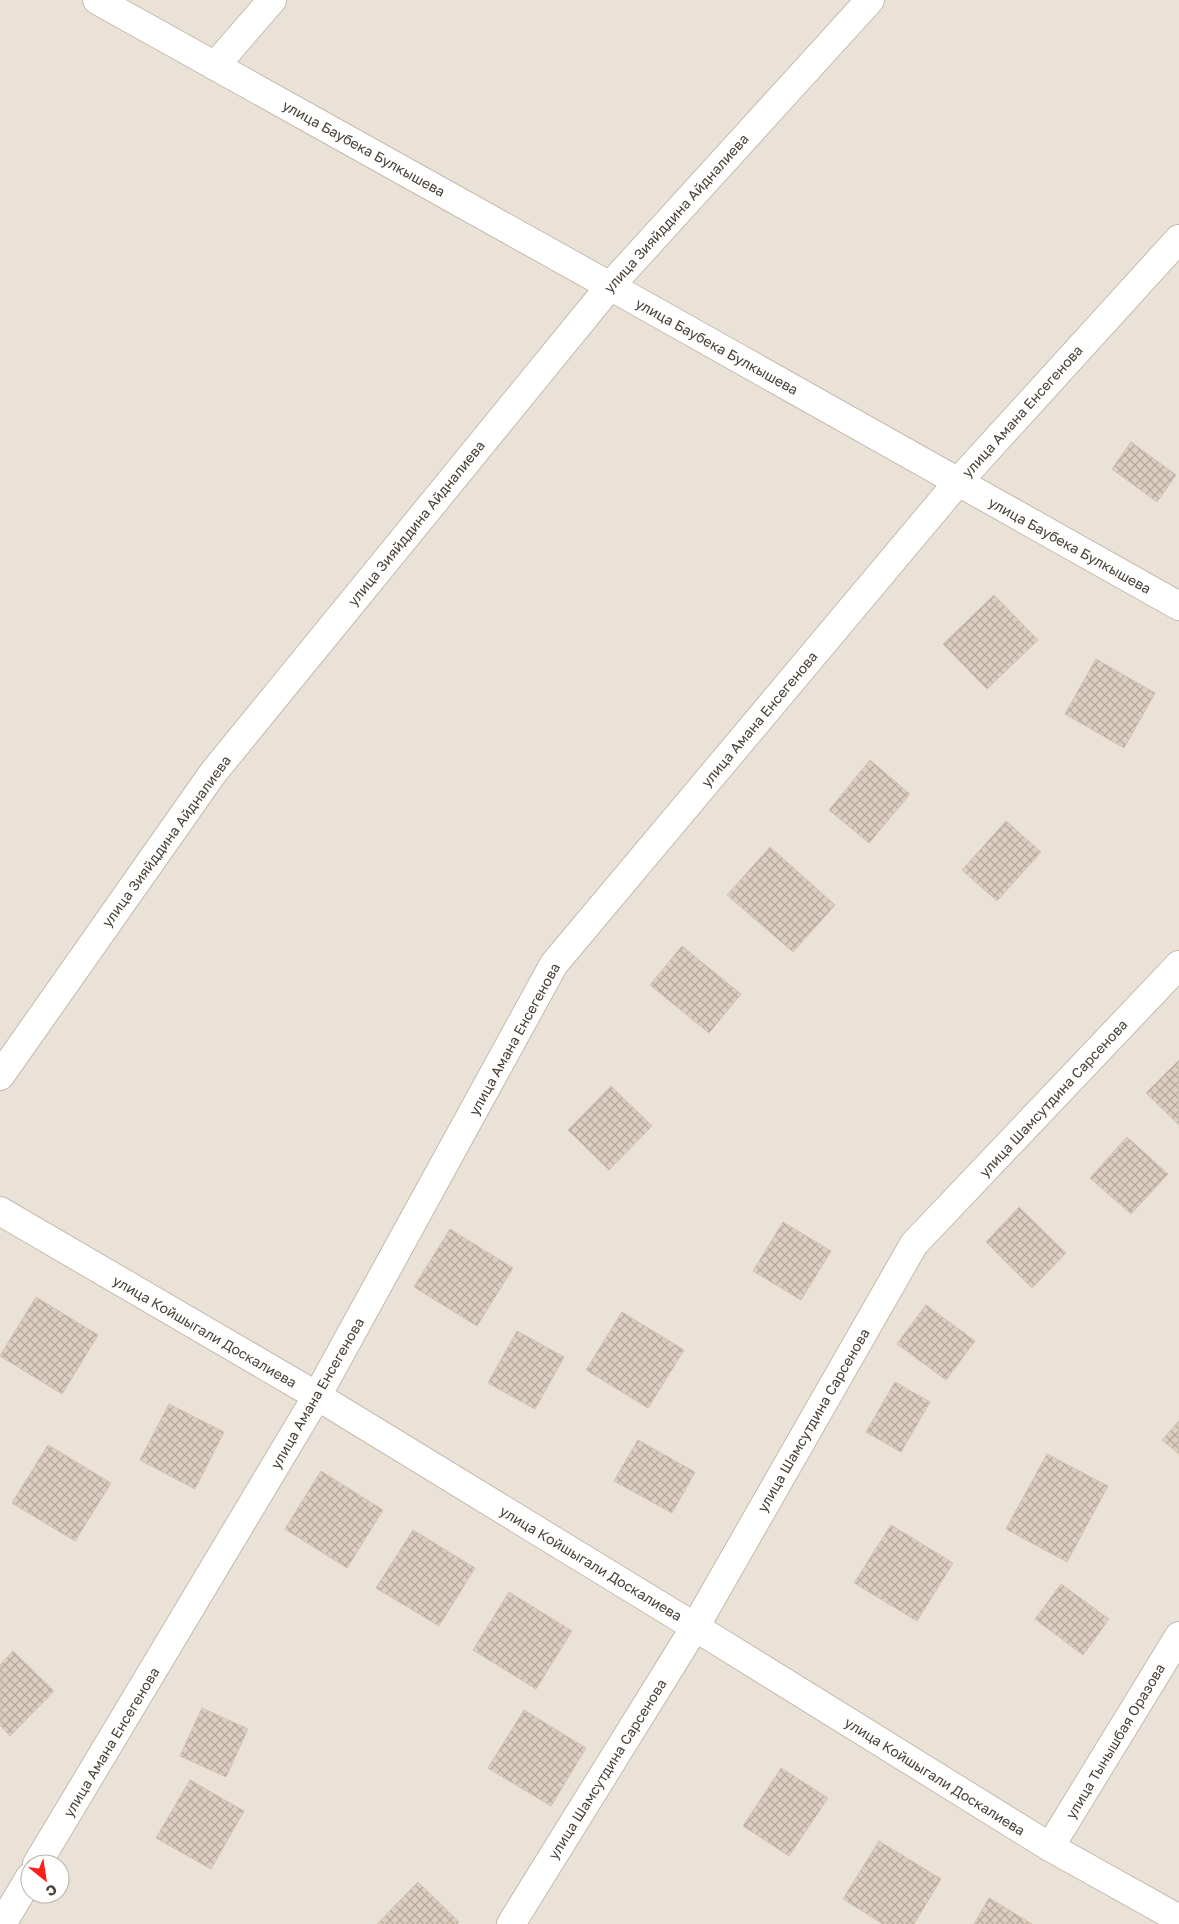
<svg xmlns="http://www.w3.org/2000/svg" width="1179" height="1924" font-family="'Golos Text',sans-serif">
  <defs>
    <pattern id="building-cross-hatch" width="8" height="8" patternUnits="userSpaceOnUse" patternTransform="scale(1.25)"><rect width="8" height="8" fill="#dccec0"/><path d="M0 0l8 8M0 8l8-8" fill="none" stroke="#b4a99d"/></pattern>
  </defs>
  <rect width="100%" height="100%" fill="#f6f1e9"/>
  <path fill="#ebe2d7" fill-rule="evenodd" d="M0,0H1179V1924H0ZM30,1864H60V1894H30Z"/>
  <g fill="url(#building-cross-hatch)" stroke="#d5c2b0">
    <polygon points="1131,442 1176,475 1157,502 1112,469"/>
    <polygon points="994,595 1038,640 987,689 943,644"/>
    <polygon points="1096,659 1155,693 1124,748 1065,714"/>
    <polygon points="870,760 910,794 869,843 829,810"/>
    <polygon points="1006,821 1041,852 997,901 962,870"/>
    <polygon points="770,847 835,905 793,952 727,895"/>
    <polygon points="682,946 741,994 709,1033 650,985"/>
    <polygon points="1179,1060 1179,1125 1146,1093"/>
    <polygon points="611,1086 652,1126 609,1170 568,1130"/>
    <polygon points="1127,1137 1168,1174 1131,1214 1090,1178"/>
    <polygon points="1019,1207 1066,1253 1032,1288 986,1242"/>
    <polygon points="783,1222 831,1251 801,1300 753,1271"/>
    <polygon points="450,1229 513,1268 477,1326 414,1287"/>
    <polygon points="36,1297 98,1335 62,1394 0,1356"/>
    <polygon points="926,1305 975,1341 946,1380 897,1344"/>
    <polygon points="622,1312 684,1350 648,1408 586,1370"/>
    <polygon points="517,1331 564,1357 535,1409 488,1383"/>
    <polygon points="895,1382 930,1402 901,1452 866,1432"/>
    <polygon points="169,1404 224,1432 195,1489 140,1460"/>
    <polygon points="1179,1421 1179,1454 1162,1440"/>
    <polygon points="638,1440 695,1472 672,1513 614,1481"/>
    <polygon points="48,1445 111,1483 75,1541 12,1503"/>
    <polygon points="1047,1454 1108,1486 1067,1562 1006,1529"/>
    <polygon points="321,1471 383,1510 347,1568 285,1529"/>
    <polygon points="891,1525 953,1563 917,1621 854,1583"/>
    <polygon points="413,1530 475,1568 439,1626 376,1588"/>
    <polygon points="1061,1584 1109,1619 1083,1655 1035,1619"/>
    <polygon points="509,1592 572,1631 536,1689 473,1650"/>
    <polygon points="13,1651 54,1691 10,1736 0,1725 0,1665"/>
    <polygon points="202,1708 248,1729 226,1777 180,1756"/>
    <polygon points="524,1710 586,1748 551,1806 488,1768"/>
    <polygon points="781,1768 828,1798 789,1856 743,1826"/>
    <polygon points="190,1780 244,1811 211,1869 156,1838"/>
    <polygon points="879,1841 941,1879 914,1924 883,1924 843,1899"/>
    <polygon points="418,1882 459,1922 457,1924 377,1924"/>
    <polygon points="989,1898 1032,1924 974,1924"/>
  </g>
  <g fill="none" stroke-linecap="round" stroke-linejoin="round">
    <g stroke="#c6baae" stroke-width="30">
      <g id="street">
        <polyline points="97,0 610,286 1179,606"/>
        <polyline points="215,66 272,0"/>
        <polyline points="0,1076 213,773 610,286 870,0"/>
        <polyline points="0,1211 317,1396 695,1627 1050,1847 1179,1919"/>
        <polyline points="1050,1847 1179,1636"/>
        <polyline points="37,1864 317,1396 554,964 958,482 1179,239"/>
        <polyline points="2,1924 30,1877"/>
        <polyline points="511,1924 695,1627 914,1244 1179,965"/>
      </g>
    </g>
    <use href="#street" stroke="#fff" stroke-width="28"/>
  </g>
  <g text-anchor="middle" dominant-baseline="central" stroke-width="5" stroke-linejoin="round" paint-order="stroke">
    <g font-size="14" fill="#4b4136" stroke="#fff">
      <text transform="translate(364 148) rotate(29)">улица Баубека Булкышева</text>
      <text transform="translate(676 213) rotate(-48)">улица Зияйддина Айдналиева</text>
      <text transform="translate(717 346) rotate(29)">улица Баубека Булкышева</text>
      <text transform="translate(1022 411) rotate(-48)">улица Амана Енсегенова</text>
      <text transform="translate(416 523) rotate(-51)">улица Зияйддина Айдналиева</text>
      <text transform="translate(1070 545) rotate(29)">улица Баубека Булкышева</text>
      <text transform="translate(759 719) rotate(-50)">улица Амана Енсегенова</text>
      <text transform="translate(166 841) rotate(-54)">улица Зияйддина Айдналиева</text>
      <text transform="translate(514 1039) rotate(-61)">улица Амана Енсегенова</text>
      <text transform="translate(1053 1098) rotate(-47)">улица Шамсутдина Сарсенова</text>
      <text transform="translate(205 1331) rotate(30)">улица Койшыгали Доскалиева</text>
      <text transform="translate(317 1393) rotate(-60)">улица Амана Енсегенова</text>
      <text transform="translate(813 1420) rotate(-60)">улица Шамсутдина Сарсенова</text>
      <text transform="translate(591 1563) rotate(31)">улица Койшыгали Доскалиева</text>
      <text transform="translate(1115 1741) rotate(-59)">улица Тынышбая Оразова</text>
      <text transform="translate(111 1742) rotate(-59)">улица Амана Енсегенова</text>
      <text transform="translate(607 1769) rotate(-58)">улица Шамсутдина Сарсенова</text>
      <text transform="translate(935 1776) rotate(32)">улица Койшыгали Доскалиева</text>
    </g>
  </g>
  <g transform="translate(45 1879) rotate(150)"><circle r="24" fill="#ffffff" stroke="#b7b3af"/>
  <path d="M0-4L9 19L0 12L-9 19Z" fill="#ff1e18"/>
  <text y="-8" font-size="14" font-weight="bold" text-anchor="middle" fill="#4b4136">С</text>
  </g>
</svg>
